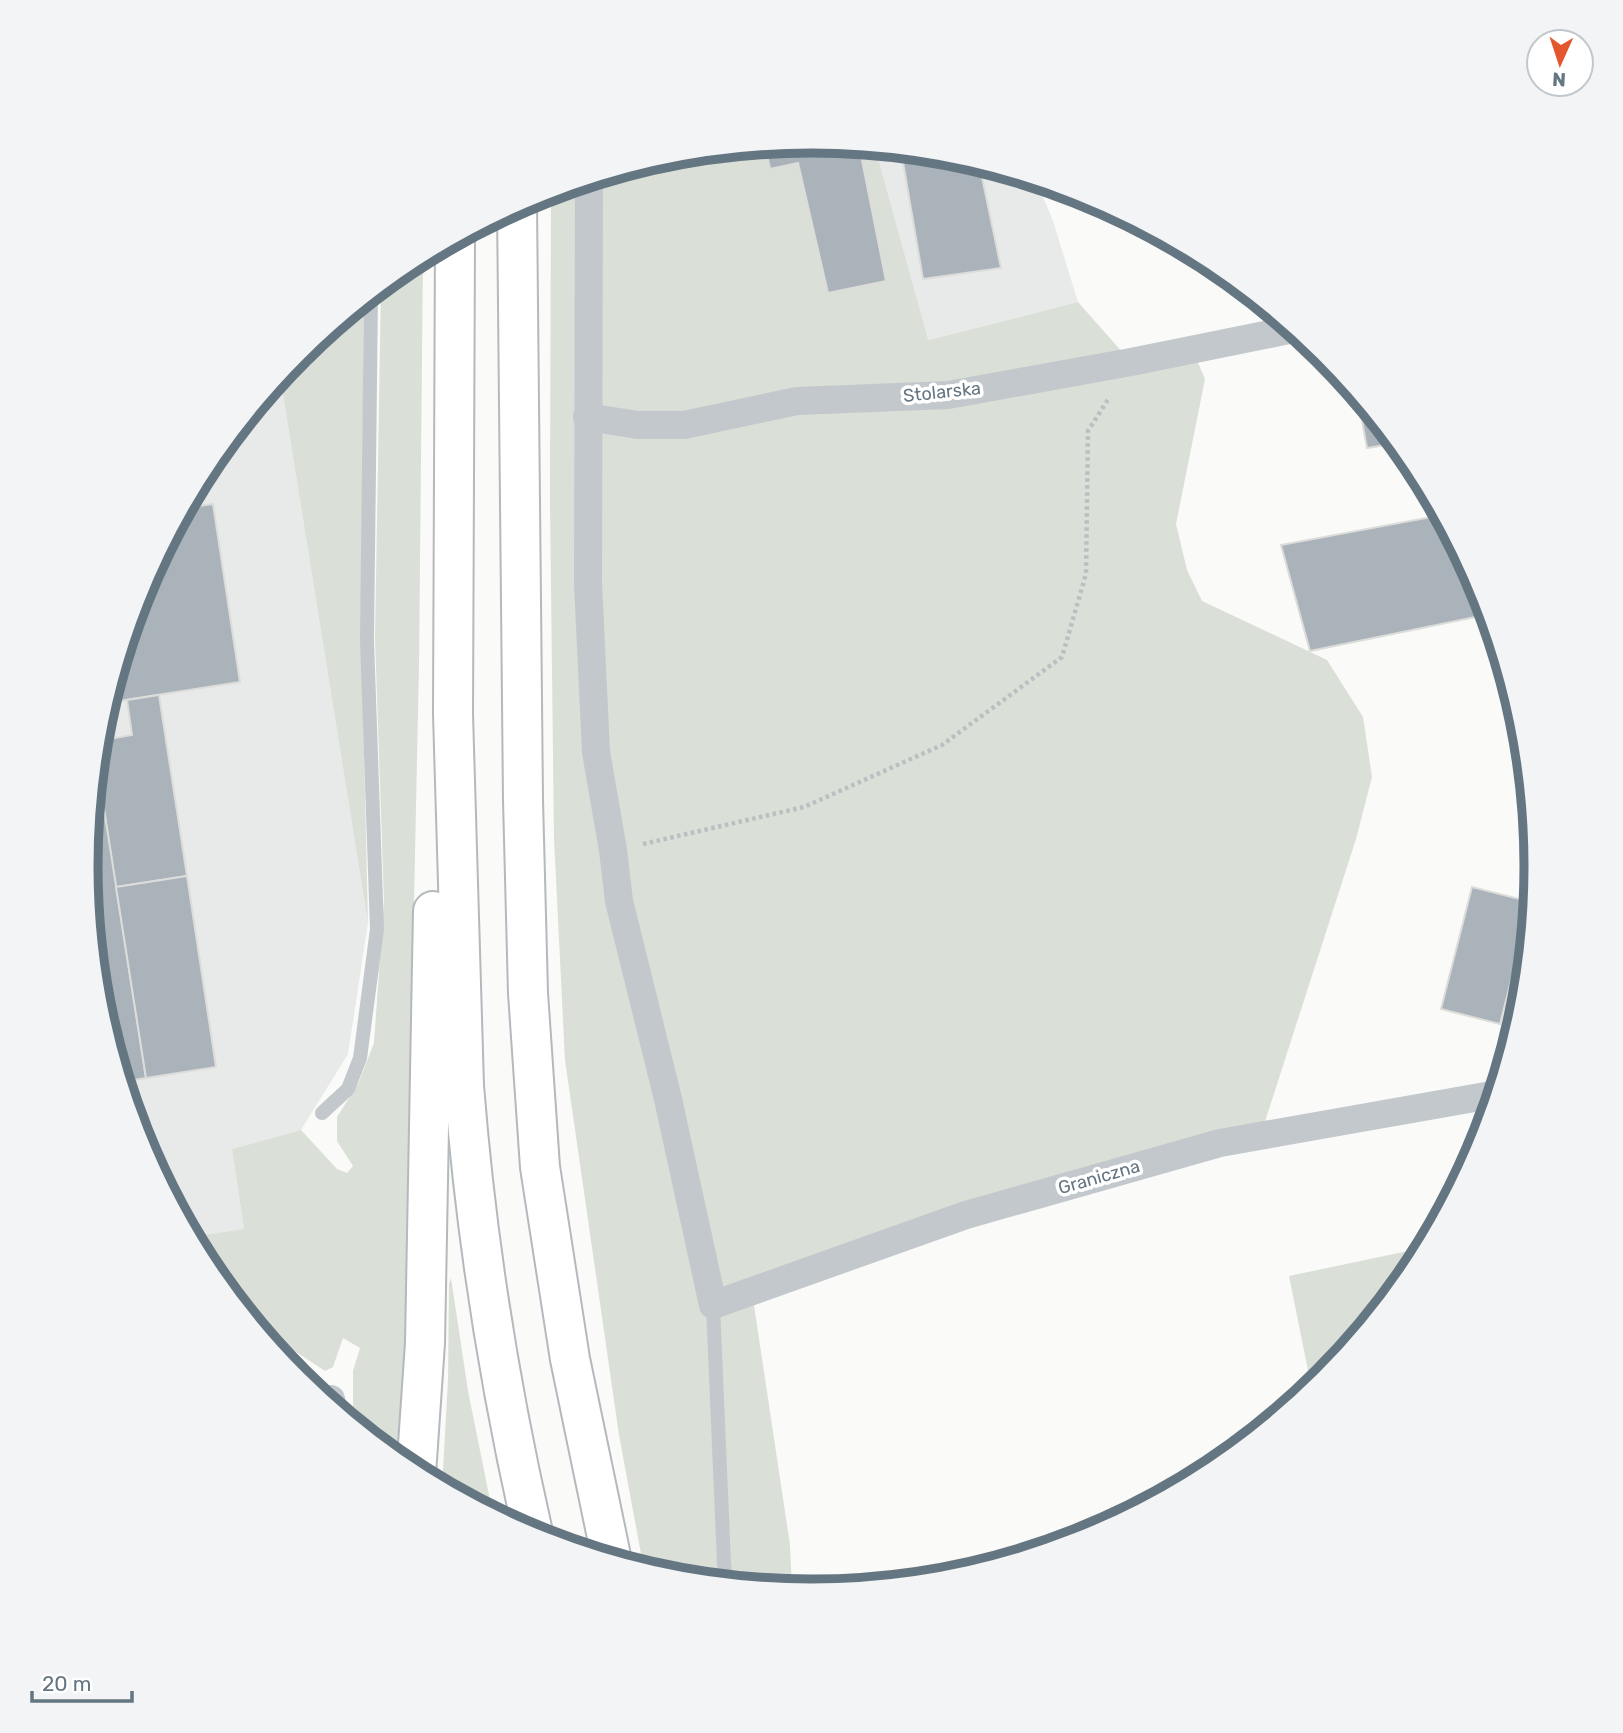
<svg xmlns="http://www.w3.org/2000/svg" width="1623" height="1733" font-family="Rubik,sans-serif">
  <rect width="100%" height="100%" fill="#fafaf8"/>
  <g fill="#e8e9e9">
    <polygon points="875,147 953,155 1036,180 1053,221 1078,302 927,340"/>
    <polygon points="280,376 368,923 348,1054 301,1130 232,1149 244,1229 190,1237 141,1144 100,1008 86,866 100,725 141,588 208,463"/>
  </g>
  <g fill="#dadfd7">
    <polygon points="812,141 875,147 928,340 1078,302 1131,362 1192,349 1205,379 1176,524 1187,570 1202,601 1327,660 1363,717 1372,777 1356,839 1260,1137 752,1292 790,1545 792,1590 670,1578 644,1570 619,1435 565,1060 554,839 550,501 551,191 670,155"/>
    <polygon points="423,255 419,665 402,1465 353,1425 353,1371 360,1348 343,1338 333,1367 325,1371 266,1332 258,1330 208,1269 190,1237 244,1229 232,1149 301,1130 337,1169 347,1173 353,1166 337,1141 337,1117 358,1084 374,1043 384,901 375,638 381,286 409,263"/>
    <polygon points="364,299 361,622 368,923 280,376 299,353"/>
    <polygon points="1427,1247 1415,1270 1324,1380 1312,1390 1289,1276"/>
    <polygon points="451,1278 468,1391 493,1515 442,1488 448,1380 449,1284"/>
  </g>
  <g fill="#aab3b9" stroke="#dcdcda" stroke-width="2">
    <polygon points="812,141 859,145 886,281 828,293 798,163 770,169 765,145"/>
    <polygon points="901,150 953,155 979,163 1001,268 923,279"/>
    <polygon points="1362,398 1398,443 1367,448 1358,399"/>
    <polygon points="213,504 240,682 106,703 141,588 184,508"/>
    <polygon points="1442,515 1482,589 1490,614 1310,651 1281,545"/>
    <polygon points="159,695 187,876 116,887 96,758 98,741 132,735 127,700"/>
    <polygon points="96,758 146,1078 122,1082 100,1008 86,866"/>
    <polygon points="187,876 216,1067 146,1078 116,887"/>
    <polygon points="1472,887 1531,902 1500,1024 1441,1009"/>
  </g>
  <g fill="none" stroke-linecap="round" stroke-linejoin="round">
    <g stroke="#b4b9bd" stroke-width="42">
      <g id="trunk">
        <polyline points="455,238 453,714 464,1086"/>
        <polyline points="416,1474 425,1343 433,911"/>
      </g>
    </g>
    <g stroke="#b4b9bd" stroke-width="42">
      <g id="motorway">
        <polyline points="517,205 523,800 528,993 540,1167 570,1359 612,1561"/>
        <path d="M464,1086C476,1238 500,1389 534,1537"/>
      </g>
    </g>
    <polyline stroke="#bbbfc2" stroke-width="4.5" stroke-dasharray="3.5 3.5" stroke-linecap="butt" points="643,844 804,807 942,745 1062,657 1086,574 1088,431 1109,398"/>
    <g stroke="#c3c8cc" stroke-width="14">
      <polyline points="322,1113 348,1089 360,1058 377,929 367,640 371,293"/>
      <polyline points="713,1305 724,1563 726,1584"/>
      <polyline points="273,1348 283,1353 331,1399"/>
    </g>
    <g stroke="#c3c8cc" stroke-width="28">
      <polyline points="589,179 588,583 596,752 613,850 619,901 668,1099 713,1305 966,1215 1220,1143 1497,1094"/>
      <polyline points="587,417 638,425 684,425 797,401 948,395 1131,362 1294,329"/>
      <polyline points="331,1399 333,1408"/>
    </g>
    <use href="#trunk" stroke="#fff" stroke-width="38"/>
    <use href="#motorway" stroke="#fff" stroke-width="38"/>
  </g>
  <g text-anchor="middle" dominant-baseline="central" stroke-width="7" stroke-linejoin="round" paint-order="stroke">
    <g font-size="18" fill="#657683" stroke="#fff">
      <text transform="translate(942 392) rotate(-6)">Stolarska</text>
      <text transform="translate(1099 1177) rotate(-16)">Graniczna</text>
    </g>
  </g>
  <path d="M0 0H1623V1733H0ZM98 866a713 713 0 1 1 1426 0a713 713 0 1 1-1426 0Z" fill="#f3f4f5" fill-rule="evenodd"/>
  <path fill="none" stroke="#657683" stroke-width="9" d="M98 866a713 713 0 1 1 1426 0a713 713 0 1 1-1426 0Z"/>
  <g transform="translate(1560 63) rotate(183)"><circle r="33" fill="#ffffff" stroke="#c1c8cd" stroke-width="2"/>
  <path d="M0-5L12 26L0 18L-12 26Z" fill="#e4572e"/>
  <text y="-10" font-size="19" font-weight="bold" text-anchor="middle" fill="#657683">N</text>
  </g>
  <path d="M32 1691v10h100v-10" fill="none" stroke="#657683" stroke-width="3.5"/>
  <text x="42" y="1691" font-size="21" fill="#657683" stroke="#ffffff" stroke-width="5" paint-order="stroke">20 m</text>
</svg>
